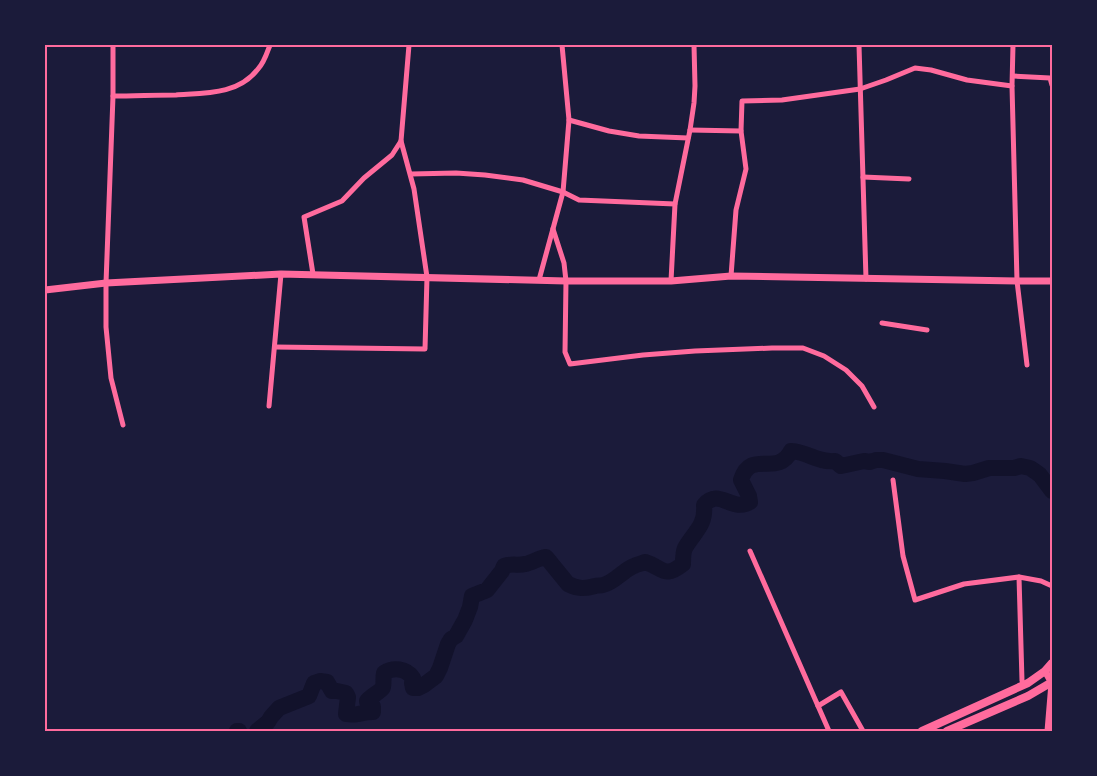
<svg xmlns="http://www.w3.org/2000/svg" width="1097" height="776" font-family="'Space Grotesk',sans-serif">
  <rect width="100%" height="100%" fill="#1b1b3a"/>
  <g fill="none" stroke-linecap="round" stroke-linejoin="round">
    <g stroke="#12122b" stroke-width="16">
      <polyline points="237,731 239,731"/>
      <path d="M257,731L268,722L271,717L279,708L309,696L314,683L320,681L327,682L332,691H337L346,693L348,697L346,714C350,714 354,715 358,714C363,713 367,712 373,712V707L368,705L367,701C371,696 383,690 383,687C384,683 383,677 384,673C393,667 406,668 413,678L412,683L413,688H418L424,685L436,676L440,668L448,644L451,639L456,636L465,620L470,607L472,596L487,590L502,571L504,566C512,563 518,566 525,564C532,563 538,558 546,557L568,584C578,589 585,589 595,586C598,585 600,586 603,585C613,583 621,573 630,568C634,565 640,564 645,562C664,568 664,579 683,564C683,559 683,552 685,548C694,532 706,526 704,505C719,487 732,513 750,502L749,496L741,480C751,448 777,478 791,451C808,452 818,463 835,461L841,466L864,461L870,462L876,460H883L918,469L945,471L965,474L973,473L989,468H1014L1021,466L1030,468L1036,472L1040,475L1052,491"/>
    </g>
    <g stroke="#ff6b9d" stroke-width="5">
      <polyline points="113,45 113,96 106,283 106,327 111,378 123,425"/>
      <polyline points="859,45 866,279"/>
      <polyline points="1013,45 1012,86 1017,281 1027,365"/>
      <polyline points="1013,76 1050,78 1052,85"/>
      <path d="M113,96C134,96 155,95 176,95C205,93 238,95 258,69C264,63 267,53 270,45"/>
      <polyline points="569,120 609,131 639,136 688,138"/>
      <polyline points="690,130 741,131"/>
      <polyline points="411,174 456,173 485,175 523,180 563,192 579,200 675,204"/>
      <polyline points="863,177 909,179"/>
      <polyline points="553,229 564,263 566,281 565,352 570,364 643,355 695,351 772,348 803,348 824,356 846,370 862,386 874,407"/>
      <polyline points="313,274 304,217 342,201 364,178 392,155 401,141 409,45"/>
      <polyline points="731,276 736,210 746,169 741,131 742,101 782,100 860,89 886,80 915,68 931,70 967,80 1012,86"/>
      <polyline points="539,280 563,192 569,120 562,45"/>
      <polyline points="671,281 675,204 690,130 694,103 695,86 694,45"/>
      <polyline points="882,323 927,330"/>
      <polyline points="275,347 425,349 427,277 414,189 401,141"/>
      <polyline points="269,406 281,274"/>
      <polyline points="893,480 903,556 915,600 964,584 1019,577 1041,581 1052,586"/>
      <polyline points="750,551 829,731"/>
      <polyline points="1019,577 1022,681"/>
      <polyline points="818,706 841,692 863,731"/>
    </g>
    <g stroke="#ff6b9d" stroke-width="7">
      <polyline points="45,290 106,283 281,274 566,281 671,281 731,276 1017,281 1052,281"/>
      <polyline points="1045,671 1052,683 1048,731"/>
    </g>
    <g stroke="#ff6b9d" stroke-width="8">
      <polyline points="922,731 1028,683 1045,671 1052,663"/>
      <polyline points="947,731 1028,696 1052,682"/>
    </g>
  </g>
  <rect width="1097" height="776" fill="none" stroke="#1b1b3a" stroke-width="92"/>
  <rect x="46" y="46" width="1005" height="684" fill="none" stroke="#ff6b9d" stroke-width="2"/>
</svg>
